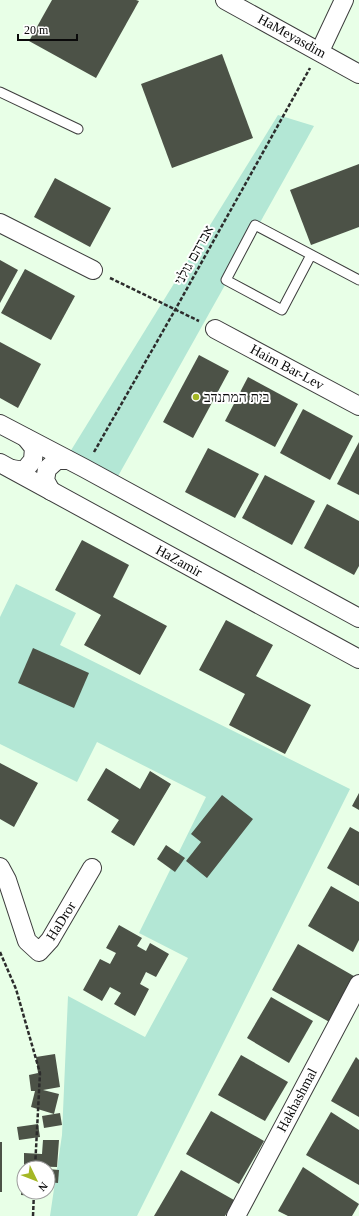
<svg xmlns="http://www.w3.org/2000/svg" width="359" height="1216" font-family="'Times New Roman',Heebo,serif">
  <rect width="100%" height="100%" fill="#e8ffe7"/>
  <g fill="#b3e7d5">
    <polygon points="278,115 314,126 117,478 70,452"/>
    <polygon points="16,584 76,613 60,645 350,789 137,1216 50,1216 62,1135 68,996 145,1037 188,958 139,933 206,797 97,742 77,782 0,744 0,617"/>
  </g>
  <g fill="#4c5247">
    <polygon points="52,0 136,0 139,1 96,78 29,41"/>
    <polygon points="222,54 253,138 172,168 141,84"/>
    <polygon points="359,164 359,227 311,245 290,190"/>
    <polygon points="55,178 111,208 90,247 34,217"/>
    <polygon points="0,260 18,270 0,303"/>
    <polygon points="25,269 75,296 51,340 1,313"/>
    <polygon points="0,342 41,364 18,408 0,398"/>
    <polygon points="199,355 229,371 193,438 163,422"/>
    <polygon points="248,377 298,404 275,447 225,421"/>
    <polygon points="303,409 353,436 330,480 280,453"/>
    <polygon points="359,442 359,495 337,484"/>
    <polygon points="208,448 259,474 235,518 185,492"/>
    <polygon points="265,475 315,501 292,545 242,518"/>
    <polygon points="327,504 359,521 359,566 354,575 304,548"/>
    <polygon points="82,540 129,565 113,597 167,626 140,675 84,645 101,615 55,590"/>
    <polygon points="226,620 273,645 256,676 311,705 285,754 229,725 245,694 199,670"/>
    <polygon points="33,648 89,673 74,708 18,683"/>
    <polygon points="0,763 38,783 14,827 0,819"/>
    <polygon points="106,768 140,789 150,771 171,784 134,846 111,832 119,820 87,800"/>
    <polygon points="359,793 359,810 352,806"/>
    <polygon points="222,795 253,819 207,878 186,861 201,842 191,834"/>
    <polygon points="350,827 359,832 359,886 327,868"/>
    <polygon points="166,845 185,858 175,872 157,859"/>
    <polygon points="331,886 359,902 359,940 353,952 308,926"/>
    <polygon points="119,925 142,938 137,946 146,951 150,943 169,954 156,977 146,972 140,984 149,989 135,1016 114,1004 121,993 110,987 102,1001 83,990 100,959 110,964 116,953 106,948"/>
    <polygon points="298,944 359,979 333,1024 272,990"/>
    <polygon points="271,997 313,1021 289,1063 247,1038"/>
    <polygon points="55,1054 60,1087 43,1090 59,1094 54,1114 31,1107 35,1091 31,1091 29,1075 38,1073 36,1057"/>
    <polygon points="241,1055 288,1082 265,1121 218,1095"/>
    <polygon points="356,1057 359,1060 359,1117 331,1101"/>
    <polygon points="211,1111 264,1141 239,1184 186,1154"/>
    <polygon points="331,1112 359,1130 359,1185 306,1155"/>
    <polygon points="60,1113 62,1125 44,1128 42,1116"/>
    <polygon points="38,1124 40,1137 19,1140 17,1127"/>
    <polygon points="43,1140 59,1140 57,1167 24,1166 24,1153 42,1154"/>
    <rect x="0" y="1142" width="2" height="50"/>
    <polygon points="303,1167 359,1204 352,1216 288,1216 278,1211"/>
    <polygon points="23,1168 24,1168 24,1192 34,1192 34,1196 21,1195"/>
    <polygon points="48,1169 59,1170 58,1183 48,1182"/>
    <polygon points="181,1170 234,1200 225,1216 154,1216"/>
  </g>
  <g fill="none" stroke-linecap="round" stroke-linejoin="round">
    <g stroke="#3d3d3d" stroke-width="11">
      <g id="lane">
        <polyline points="0,92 78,129"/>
        <polyline points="311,255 282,310 226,280 255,225 359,280"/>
      </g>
    </g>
    <g stroke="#3d3d3d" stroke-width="20">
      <g id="street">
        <polyline points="225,0 359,74"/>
        <polyline points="320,51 344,0"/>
        <polyline points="0,223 93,270"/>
        <polyline points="215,329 359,406"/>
        <polyline points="0,424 84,468 359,618"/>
        <polyline points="0,463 359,659"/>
        <polyline points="12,469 24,471 33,460 34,448 26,438"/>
        <polyline points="51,491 45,480 47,469 57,460 68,460"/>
        <polyline points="0,867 7,880 27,941 39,952 50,940 92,868"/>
        <polyline points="236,1216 359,984"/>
      </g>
    </g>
    <g stroke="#2c2c2c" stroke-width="2.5" stroke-dasharray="4 2" stroke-linecap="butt">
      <polyline points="110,278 199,321"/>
      <polyline points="94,452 175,310 310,68"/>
      <polyline points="0,952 16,989 40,1073 35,1168"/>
      <polyline points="33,1216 34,1192"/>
    </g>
    <use href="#lane" stroke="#fff" stroke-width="9"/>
    <use href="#street" stroke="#fff" stroke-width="18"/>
  </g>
  <circle fill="#a4b725" stroke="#fff" stroke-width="1.5" cx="196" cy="397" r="4"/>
  <g text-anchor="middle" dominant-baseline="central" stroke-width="4" stroke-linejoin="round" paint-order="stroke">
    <g font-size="14" fill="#0a0a0a" stroke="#fff">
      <text transform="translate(292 36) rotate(29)">HaMeyasdim</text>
      <text transform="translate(194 255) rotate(-61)">אברהם גולני</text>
      <text transform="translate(287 367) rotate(28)">Haim Bar-Lev</text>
      <text transform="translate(179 561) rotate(29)">HaZamir</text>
      <text transform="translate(61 921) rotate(-58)">HaDror</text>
      <text transform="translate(297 1100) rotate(-62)">Hakhashmal</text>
    </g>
    <g font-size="14" fill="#0a0a0a" stroke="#fff" text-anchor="start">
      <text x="204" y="397">בית המתנדב</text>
    </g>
  </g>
  <g transform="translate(36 1180) rotate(133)"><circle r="19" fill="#ffffff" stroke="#9d9d9d"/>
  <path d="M0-3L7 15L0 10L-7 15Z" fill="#a4b725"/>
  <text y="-6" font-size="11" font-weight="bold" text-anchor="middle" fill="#0a0a0a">N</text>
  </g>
  <path d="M18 34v6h59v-6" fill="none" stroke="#0a0a0a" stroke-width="2"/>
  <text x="24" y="34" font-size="12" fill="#0a0a0a" stroke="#ffffff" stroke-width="3" paint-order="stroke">20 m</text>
</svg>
